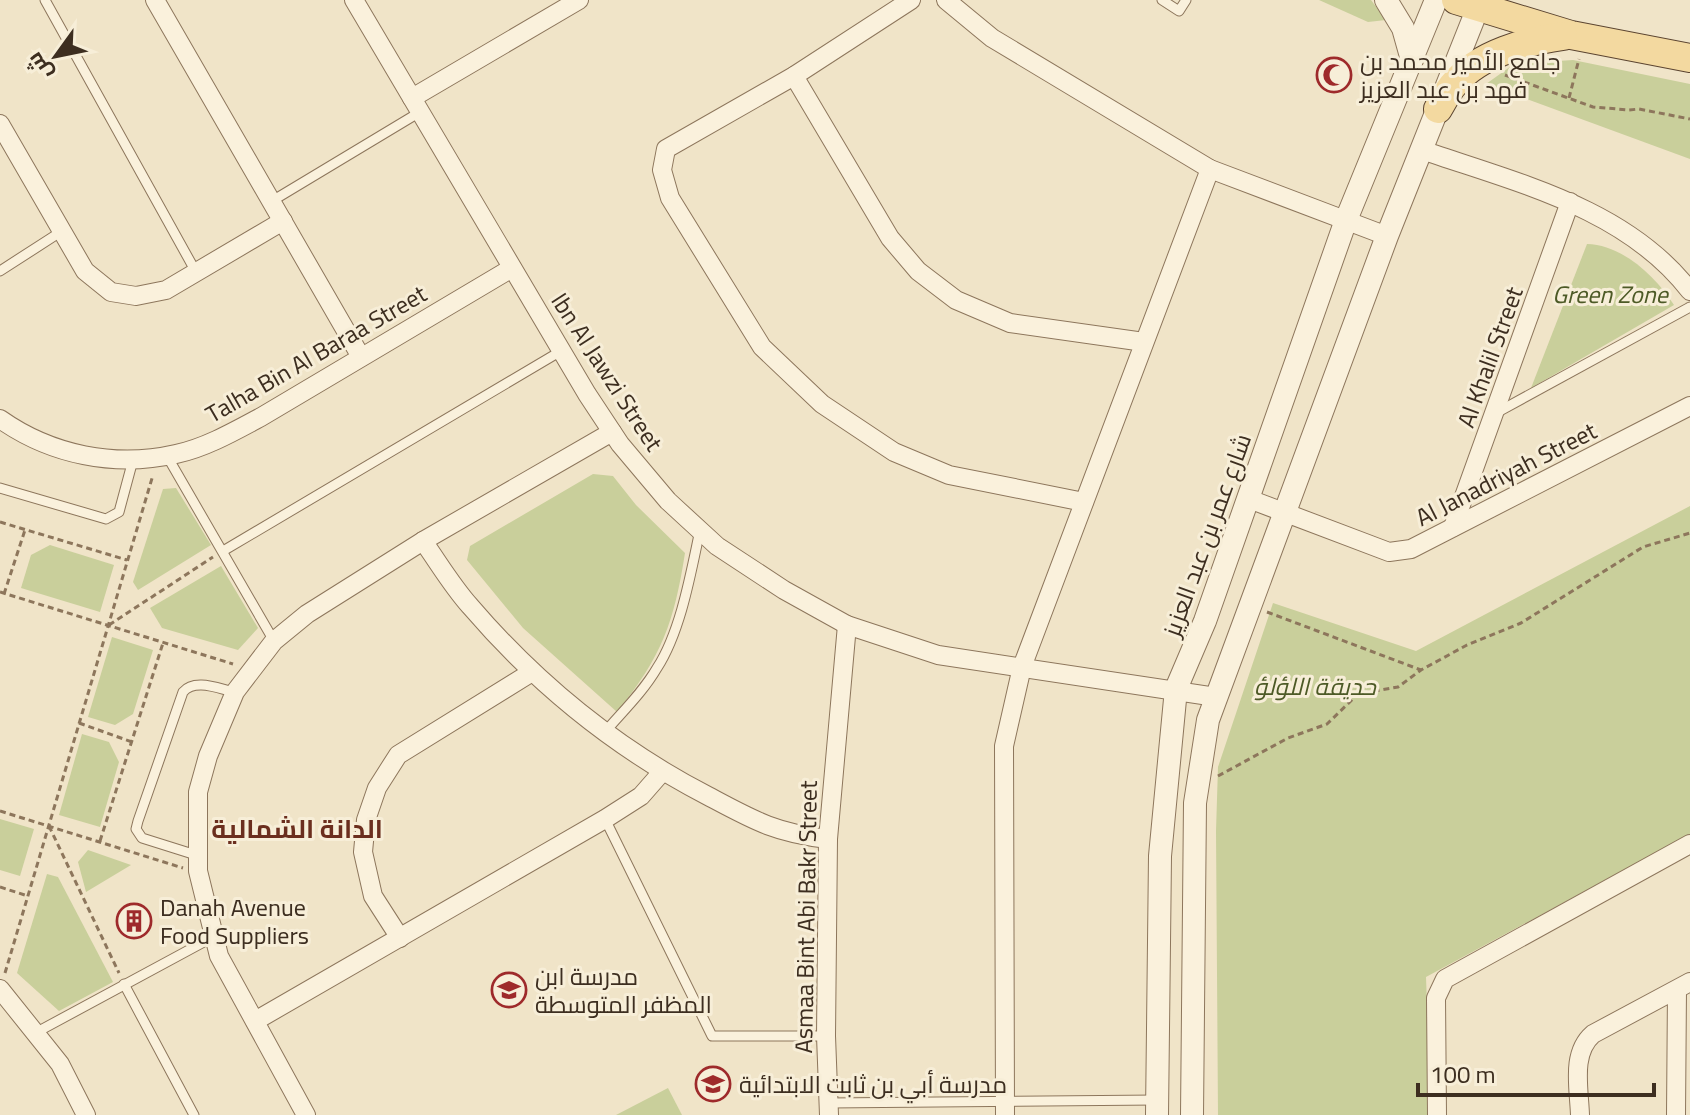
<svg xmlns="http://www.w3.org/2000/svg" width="1690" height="1115" font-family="Georgia,Cairo,serif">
  <rect width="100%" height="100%" fill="#f0e4c8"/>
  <g fill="#c9cf9b">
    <polygon points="1319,0 1371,0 1386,20 1368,22"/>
    <polygon points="1573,60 1690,84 1690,159 1486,84 1514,64"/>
    <path d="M1587,244C1623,245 1656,277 1674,305L1531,388Z"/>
    <path d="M593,474L613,476L636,505L685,553C674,623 662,656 617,712L523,628L467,560L470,546Z"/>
    <polygon points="176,488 211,545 138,590 133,582 163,489"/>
    <polygon points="1690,506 1690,834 1426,977 1431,1115 1218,1115 1216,831 1218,767 1273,603 1416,651"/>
    <polygon points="50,545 114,565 100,612 21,588 31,555"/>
    <polygon points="221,566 258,628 238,650 162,628 150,608"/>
    <polygon points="112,637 153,650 133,714 115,725 88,717"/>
    <polygon points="82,734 109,742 119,762 100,827 59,815"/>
    <polygon points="0,819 34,829 20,876 0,870"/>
    <polygon points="88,850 131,865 86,892 78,862"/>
    <polygon points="47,874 58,877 113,982 59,1011 17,973"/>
    <polygon points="668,1088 682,1115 616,1115"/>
  </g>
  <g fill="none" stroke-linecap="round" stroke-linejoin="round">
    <g stroke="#8d765c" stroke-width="11">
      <g id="service">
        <polyline points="45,0 196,272"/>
        <polyline points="1162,0 1179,11 1186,0"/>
        <polyline points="272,201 420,112"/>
        <polyline points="0,271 62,231"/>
        <polyline points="1496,413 1690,307"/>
        <polyline points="167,456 274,641"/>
        <polyline points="0,488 106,519 119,512 133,460"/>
        <polyline points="223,551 561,351"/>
        <path d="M605,732C623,711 643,692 657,668C681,631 691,572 700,530"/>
        <polyline points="605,819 712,1036 826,1036"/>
        <path d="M196,855L142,838L136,829L138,821L183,692C195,678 219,689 235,692"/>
        <polyline points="124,984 194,1115"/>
        <polyline points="37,1032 213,937"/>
        <polyline points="829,1103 1157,1100"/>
      </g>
    </g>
    <g stroke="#8d765c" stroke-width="20">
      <g id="minor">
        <polyline points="155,0 361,357"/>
        <polyline points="354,0 587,394 620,444 668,501 717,546 784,590 847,625 938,655 1216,697"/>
        <polyline points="911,0 794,76 666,149 662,170 670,198 762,347 822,404 894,452 949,475 1084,502"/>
        <polyline points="946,0 992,38 1210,169 1387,236"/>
        <polyline points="794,76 890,238 918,271 956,300 1010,323 1144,342"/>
        <polyline points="412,98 579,0"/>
        <polyline points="0,124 85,271 111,292 136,296 166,290 283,221"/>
        <path d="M1422,150C1517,183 1626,208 1690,291"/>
        <path d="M0,419C51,455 115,468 176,454C205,448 235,431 261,417L512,268"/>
        <polyline points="1249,499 1389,552 1411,549 1690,406"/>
        <polyline points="1453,527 1570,202"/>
        <path d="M423,541C438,562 452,586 470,606C536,683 617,749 708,796C753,820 775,833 828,839"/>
        <polyline points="400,938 373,896 363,852 366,820 377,788 398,755 532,672"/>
        <polyline points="0,989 60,1064 86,1115"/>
        <polyline points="255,1021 605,819 641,796 662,772"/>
        <polyline points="306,1115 219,956 198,871 198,792 208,756 235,692 274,641 307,614 423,541 612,432"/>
        <polyline points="829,1115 826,1036 828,839 847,625"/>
        <polyline points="1005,1115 1004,746 1022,667 1210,169"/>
        <polyline points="1437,1115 1436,998 1445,979 1690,844"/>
        <path d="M1580,1115C1579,1087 1571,1053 1593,1034L1690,982"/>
        <polyline points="1676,1115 1677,990"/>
      </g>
    </g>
    <g stroke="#8d765c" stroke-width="24">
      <g id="tertiary">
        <polyline points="1386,0 1403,28 1412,60"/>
        <polyline points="1157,1115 1160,856 1176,689 1205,621 1346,220 1436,0"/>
        <polyline points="1192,1115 1195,803 1208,720 1387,236 1481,0"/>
      </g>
    </g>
    <g stroke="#5b4430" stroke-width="30">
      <g id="primary">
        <polyline points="1456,0 1571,35 1690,58"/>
        <path d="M1438,109C1443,101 1448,90 1455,83C1479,54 1527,41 1563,36"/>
      </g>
    </g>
    <g stroke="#8d765c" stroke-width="3" stroke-dasharray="6 4" stroke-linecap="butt">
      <polyline points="1505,75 1593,107 1629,110 1639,109 1690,119"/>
      <polyline points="1569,98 1579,59"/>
      <polyline points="0,522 127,560"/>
      <polyline points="0,592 233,664"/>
      <polyline points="4,594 25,530"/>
      <polyline points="1267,612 1421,670"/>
      <polyline points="109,625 213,557"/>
      <polyline points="79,723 132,742"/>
      <polyline points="1218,776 1288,738 1327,724 1358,694 1398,687 1421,670 1467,645 1521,623 1643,547 1690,533"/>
      <polyline points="0,811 183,868"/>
      <polyline points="49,826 119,973"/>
      <polyline points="100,841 163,643"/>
      <polyline points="0,887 28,896"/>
      <polyline points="5,973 153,475"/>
    </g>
    <use href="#service" stroke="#faf1dc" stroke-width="9"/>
    <use href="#minor" stroke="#faf1dc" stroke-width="18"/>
    <use href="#tertiary" stroke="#faf1dc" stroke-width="22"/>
    <use href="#primary" stroke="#f3d9a0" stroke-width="28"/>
  </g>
  <defs>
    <g id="mosque-ring" transform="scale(1.8)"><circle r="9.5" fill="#f7eed8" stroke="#9e2a2b" stroke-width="1.5"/><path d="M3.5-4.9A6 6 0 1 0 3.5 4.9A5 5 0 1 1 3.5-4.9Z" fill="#9e2a2b"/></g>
    <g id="building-ring" transform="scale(1.8)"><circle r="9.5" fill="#f7eed8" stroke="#9e2a2b" stroke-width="1.5"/><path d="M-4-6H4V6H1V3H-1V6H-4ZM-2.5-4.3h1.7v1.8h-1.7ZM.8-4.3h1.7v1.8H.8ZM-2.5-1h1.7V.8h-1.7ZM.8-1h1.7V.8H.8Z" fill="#9e2a2b"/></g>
    <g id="school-ring" transform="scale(1.8)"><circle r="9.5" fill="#f7eed8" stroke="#9e2a2b" stroke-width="1.5"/><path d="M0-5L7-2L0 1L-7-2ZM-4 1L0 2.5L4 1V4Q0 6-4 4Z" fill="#9e2a2b"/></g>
  </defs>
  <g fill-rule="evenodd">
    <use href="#mosque-ring" x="1334" y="75"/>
    <use href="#building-ring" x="134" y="921"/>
    <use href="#school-ring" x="509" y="990"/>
    <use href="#school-ring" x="713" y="1084"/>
  </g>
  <g text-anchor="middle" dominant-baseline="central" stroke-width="6" stroke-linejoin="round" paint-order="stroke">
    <g font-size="24" fill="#3d2e20" stroke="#f7eed8" text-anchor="start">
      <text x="1360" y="61">جامع الأمير محمد بن<tspan x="1360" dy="28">فهد بن عبد العزيز</tspan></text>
      <text x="160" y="907">Danah Avenue<tspan x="160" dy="28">Food Suppliers</tspan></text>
      <text x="535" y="976">مدرسة ابن<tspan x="535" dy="28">المظفر المتوسطة</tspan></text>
      <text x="739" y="1084">مدرسة أبي بن ثابت الابتدائية</text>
    </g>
    <g font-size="24" font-style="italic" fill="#4d5a26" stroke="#f7eed8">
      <text x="1610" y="294">Green Zone</text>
      <text x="1315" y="686">حديقة اللؤلؤ</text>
    </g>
    <g font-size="24" fill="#3d2e20" stroke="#f7eed8">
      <text transform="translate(316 354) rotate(-30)">Talha Bin Al Baraa Street</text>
      <text transform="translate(1490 357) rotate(-70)">Al Khalil Street</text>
      <text transform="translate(607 372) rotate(57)">Ibn Al Jawzi Street</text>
      <text transform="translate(1506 474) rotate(-27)">Al Janadriyah Street</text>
      <text transform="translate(1207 535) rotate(-70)">شارع عمر بن عبد العزيز</text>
      <text transform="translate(806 917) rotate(-89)">Asmaa Bint Abi Bakr Street</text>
    </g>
    <g font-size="26" font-weight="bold" fill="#6b2e1e" stroke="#f7eed8">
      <text x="297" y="828">الدانة الشمالية</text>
    </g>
  </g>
  <g transform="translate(56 56) rotate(237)" stroke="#f7eed8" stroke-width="6" paint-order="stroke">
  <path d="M0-6L14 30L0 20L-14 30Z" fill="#3d2e20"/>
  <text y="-12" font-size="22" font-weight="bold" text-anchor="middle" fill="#3d2e20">ش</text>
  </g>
  <path d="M1418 1083v12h236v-12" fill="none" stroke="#3d2e20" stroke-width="4"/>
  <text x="1430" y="1083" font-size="24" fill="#3d2e20" stroke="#f7eed8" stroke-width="6" paint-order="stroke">100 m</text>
</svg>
